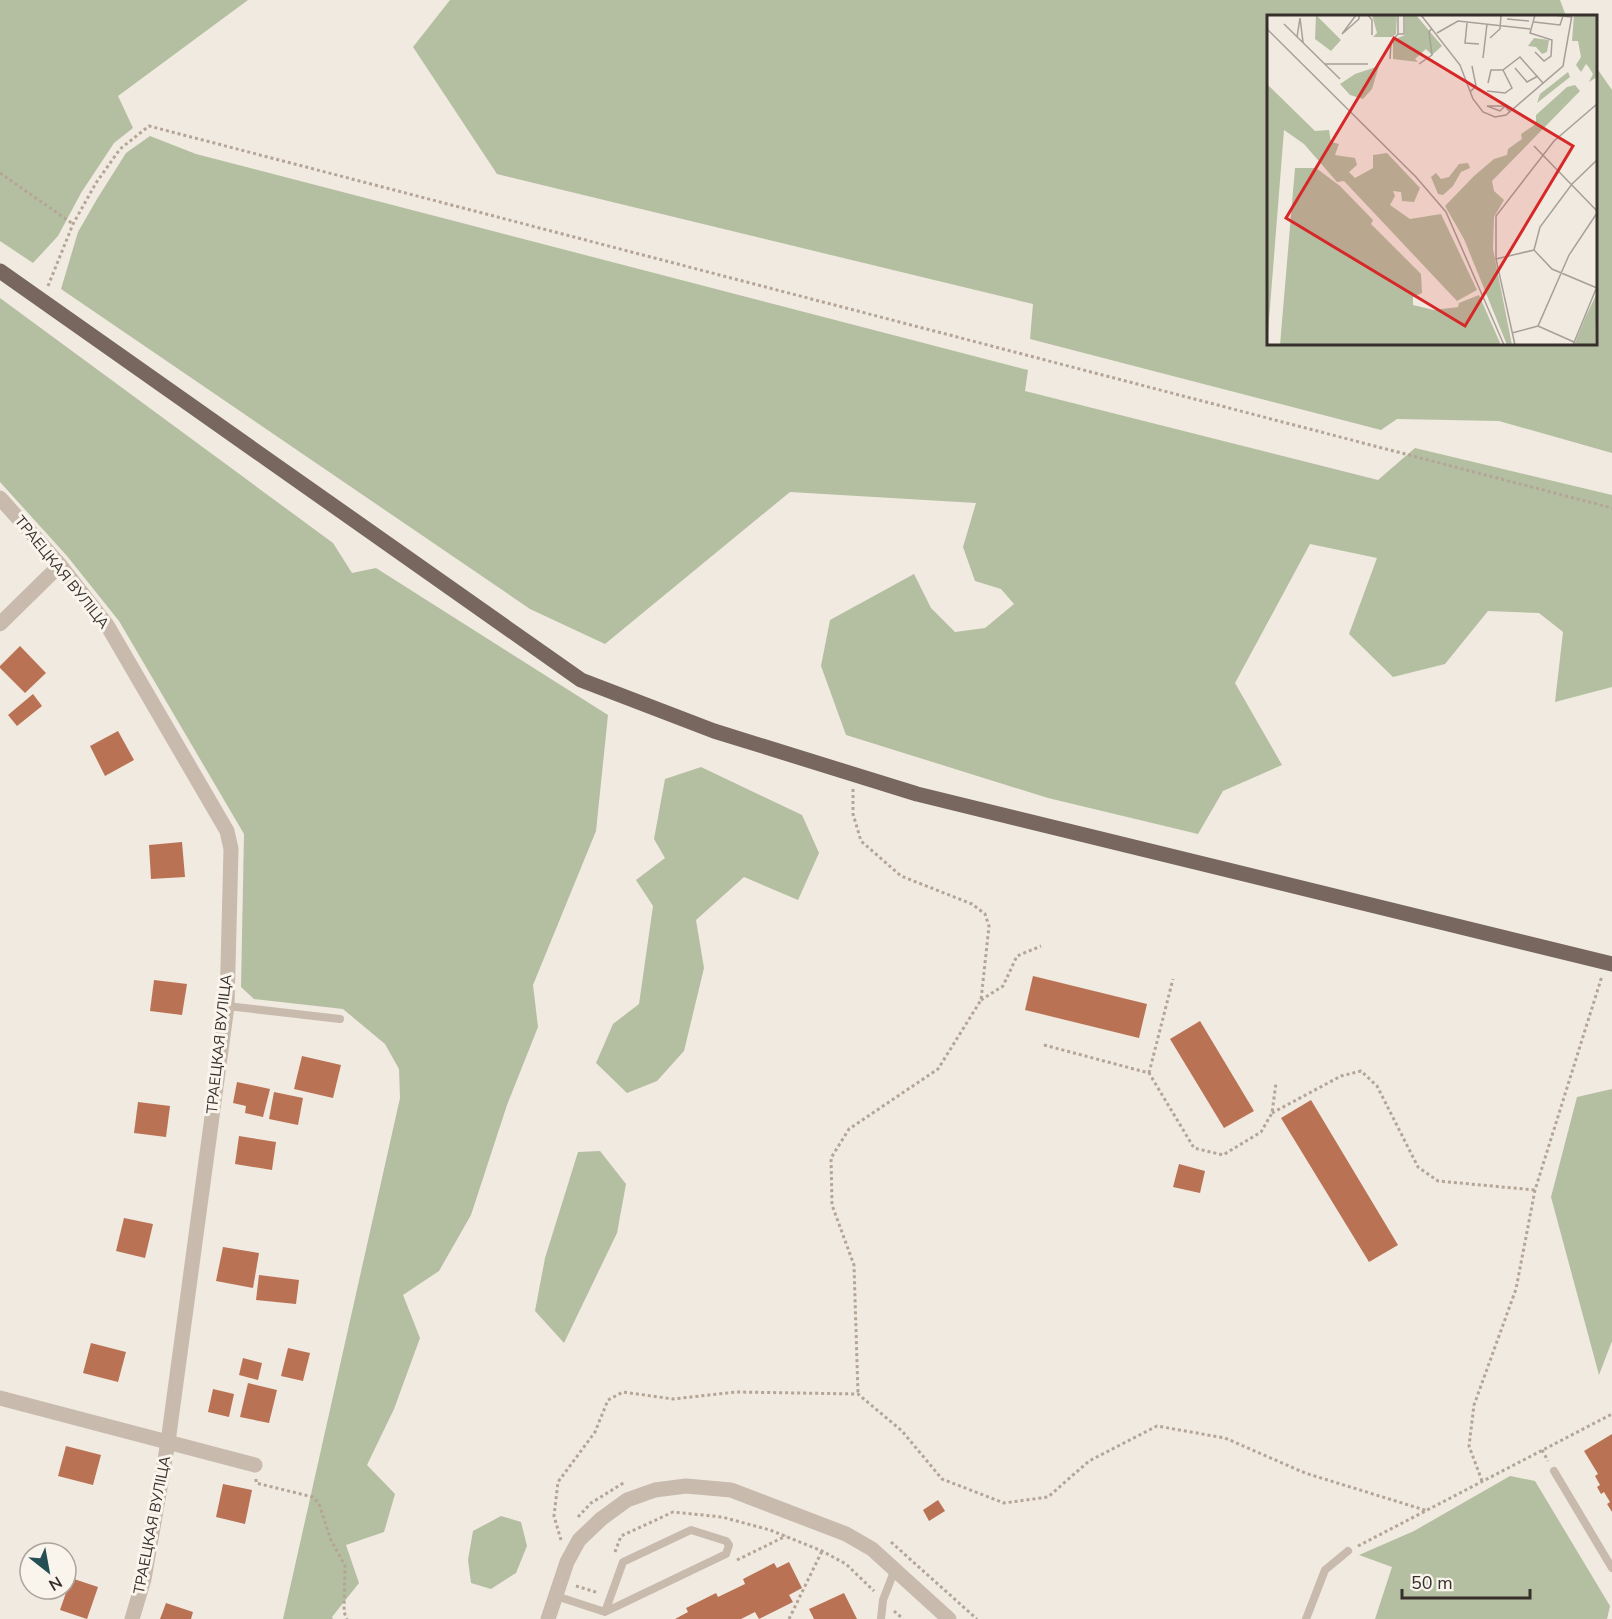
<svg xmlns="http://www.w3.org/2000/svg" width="1612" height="1619" font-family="'Nunito Sans',sans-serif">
  <rect width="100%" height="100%" fill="#f1eae0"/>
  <g fill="#b4bfa1">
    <polygon points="0,0 248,0 118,96 133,128 114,143 81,193 58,236 33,263 0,241"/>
    <polygon points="450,0 1560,0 1566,16 1268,16 1268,344 1596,344 1596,67 1612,90 1612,453 1499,421 1397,419 1381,430 1030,339 1033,304 497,174 413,47"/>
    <polygon points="150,136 196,154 1028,370 1025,391 1378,480 1415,448 1612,495 1612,687 1555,702 1563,632 1539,613 1488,611 1445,664 1393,677 1349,634 1377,558 1310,544 1235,683 1282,765 1223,791 1198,834 1048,798 846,735 821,666 830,620 914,574 931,608 955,632 985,628 1014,604 1001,589 975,581 963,547 976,503 790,492 605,644 530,609 61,289 78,232 97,199 126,153"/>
    <polygon points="0,298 333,543 352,573 376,568 608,715 596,831 533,985 538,1027 507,1105 471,1215 439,1271 403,1295 420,1338 394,1409 367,1465 395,1494 384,1532 346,1545 359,1583 332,1617 333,1619 283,1619 400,1098 399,1069 385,1044 343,1009 254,999 241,987 244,834 119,621 67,556 0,482"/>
    <polygon points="701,767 802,815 819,853 798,900 744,877 696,920 704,968 684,1051 657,1081 627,1093 596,1063 613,1024 639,1004 653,906 636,880 665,858 654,839 665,779"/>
    <polygon points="1612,1089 1612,1341 1599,1375 1551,1197 1577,1097"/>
    <polygon points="600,1151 626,1184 617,1233 564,1343 535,1311 545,1258 578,1152"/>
    <polygon points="1510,1476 1535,1481 1610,1606 1607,1619 1375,1619 1392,1567 1359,1555 1414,1531"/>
    <polygon points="501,1516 521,1522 527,1546 516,1573 491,1589 471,1583 468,1560 473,1531"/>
  </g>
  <g fill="#ba7255">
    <polygon points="20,646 46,673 25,693 0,668 0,666"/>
    <polygon points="33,694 42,706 17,726 8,715"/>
    <polygon points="118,731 134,760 105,776 90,746"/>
    <polygon points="182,842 185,877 151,879 149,845"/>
    <polygon points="1033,976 1147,1004 1139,1038 1025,1010"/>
    <polygon points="154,980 187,984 182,1015 150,1011"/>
    <polygon points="1200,1021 1254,1111 1224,1128 1170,1039"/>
    <polygon points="302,1056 341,1065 333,1098 294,1089"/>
    <polygon points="237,1082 270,1089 263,1117 245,1113 246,1106 233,1103"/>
    <polygon points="274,1092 303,1098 298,1125 269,1119"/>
    <polygon points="1311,1100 1398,1245 1369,1262 1281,1118"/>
    <polygon points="138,1102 170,1106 166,1137 134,1133"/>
    <polygon points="239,1136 276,1142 272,1170 235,1164"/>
    <polygon points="1179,1164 1205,1171 1200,1193 1173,1187"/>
    <polygon points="124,1218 153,1224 145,1258 116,1251"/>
    <polygon points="223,1247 259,1253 253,1288 216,1281"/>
    <polygon points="259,1275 299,1280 296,1304 256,1300"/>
    <polygon points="91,1343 126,1352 118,1382 83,1373"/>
    <polygon points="288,1348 310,1353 303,1381 281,1376"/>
    <polygon points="243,1358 262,1363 258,1380 239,1375"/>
    <polygon points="248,1383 277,1390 269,1423 240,1417"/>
    <polygon points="213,1389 234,1394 229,1417 208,1412"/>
    <polygon points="1612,1434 1612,1512 1607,1504 1610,1502 1604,1492 1601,1494 1597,1487 1600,1485 1595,1476 1598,1474 1584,1451"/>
    <polygon points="66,1446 101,1455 93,1485 58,1476"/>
    <polygon points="223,1484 252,1490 245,1524 216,1517"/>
    <polygon points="938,1500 945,1511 929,1521 923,1510"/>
    <polygon points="789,1562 802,1588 789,1595 793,1602 759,1619 755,1612 741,1619 675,1619 688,1612 686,1608 716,1593 718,1597 745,1584 743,1579 774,1563 777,1568"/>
    <polygon points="71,1578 98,1587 87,1619 60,1610"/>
    <polygon points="844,1593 857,1619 814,1619 809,1609"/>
    <polygon points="166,1603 193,1612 191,1619 160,1619"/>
  </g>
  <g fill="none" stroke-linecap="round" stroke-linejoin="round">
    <g stroke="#b4a597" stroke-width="3" stroke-dasharray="3 3" stroke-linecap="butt">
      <polyline points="0,173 73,224"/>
      <polyline points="48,286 73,224 96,183 120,149 149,126 1612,508"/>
      <polyline points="853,789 853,814 861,841 901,876 972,904 985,914 989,926 981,1000 938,1069 849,1129 831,1158 832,1205 854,1265 858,1394"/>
      <polyline points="981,1000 1003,986 1017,956 1041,946"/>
      <polyline points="1044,1045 1149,1073 1194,1148 1223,1155 1261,1132 1272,1113 1276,1083"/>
      <polyline points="1149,1073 1173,979"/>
      <polyline points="1272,1113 1341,1076 1361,1071 1377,1086 1418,1167 1438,1181 1535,1190"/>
      <polyline points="1542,1450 1548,1461"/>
      <polyline points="256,1479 256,1483 313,1497 319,1504 331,1540 345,1566 344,1612 347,1619"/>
      <polyline points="1482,1481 1469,1446 1474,1405 1516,1289 1535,1190 1602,976"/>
      <polyline points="578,1517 591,1503 625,1482"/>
      <polyline points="561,1540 554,1516 558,1482 595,1432 608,1400 623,1392 673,1399 736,1392 858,1394 902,1431 942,1479 1004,1503 1048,1497 1089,1461 1157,1426 1225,1438 1305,1473 1428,1511"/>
      <polyline points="891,1542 977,1619"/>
      <polyline points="1358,1546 1612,1414"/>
      <polyline points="615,1552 621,1536 673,1512 722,1517 770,1530 822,1551 846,1564 874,1591"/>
      <polyline points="737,1560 786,1536"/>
      <polyline points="576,1586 599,1593"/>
      <polyline points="894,1611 903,1619"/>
      <polyline points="789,1619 822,1551"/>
    </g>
    <g stroke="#c8baad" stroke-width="8">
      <polyline points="227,1006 340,1019"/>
      <polyline points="1554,1471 1612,1568"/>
      <polyline points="556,1596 605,1612 726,1554 729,1545 726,1541 691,1530 623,1562 605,1612"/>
      <polyline points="881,1619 883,1600 895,1569"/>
      <polyline points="1306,1619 1325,1570 1348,1551"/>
    </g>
    <g stroke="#c8baad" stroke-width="15">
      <polyline points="0,498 60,565 107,625 227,831 231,849 227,1006 168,1442 144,1579 132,1619"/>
      <polyline points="0,624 60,565"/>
      <polyline points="0,1398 255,1465"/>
      <polyline points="548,1619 567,1562 579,1540 601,1519 627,1500 655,1490 686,1486 731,1490 846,1534 872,1549 949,1619"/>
    </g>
    <polyline stroke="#77675e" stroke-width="15" points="0,271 581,680 714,731 917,794 1612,964"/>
  </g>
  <g text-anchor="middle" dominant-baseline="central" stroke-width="6" stroke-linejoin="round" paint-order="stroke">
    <g font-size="15" fill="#372f2b" stroke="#f9f4ec">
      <text transform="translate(62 572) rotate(51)">ТРАЕЦКАЯ ВУЛІЦА</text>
      <text transform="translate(219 1044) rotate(-84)">ТРАЕЦКАЯ ВУЛІЦА</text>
      <text transform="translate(152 1525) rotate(-79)">ТРАЕЦКАЯ ВУЛІЦА</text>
    </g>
  </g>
  <g transform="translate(1267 15)">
    <rect width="330" height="330" fill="#f1eae0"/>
    <path d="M49,0L74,25L64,36L48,24ZM105,0H130L129,19L125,22H106L110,18ZM138,0H149L175,31L165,40L159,34L148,44L151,47L126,44V25L138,20ZM307,0H330V62L322,67L326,59L321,51L319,49L314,57L309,50L314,42L311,26H305ZM267,23L282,25L280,37L275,39L269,32L261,31ZM112,51L105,74L96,84L83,80L73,69L88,59ZM301,57L303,62L270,88L273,79ZM0,69L48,116L62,115L64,127L72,129L68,140L88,143L90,150L82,157L88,163L106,153V140L120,138L153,173L147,187L135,186L134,177L126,176L128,181L123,190L143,204L174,199L210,275L190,286L77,166L70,167L37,129L17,115L0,330ZM308,70L313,76L225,166L227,176L237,185L227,202L226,234L245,330H240L197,224L178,191L207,161L227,144L240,140L241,134L255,124L254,119L269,109V100L300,72ZM201,148L203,153L194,157L186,171L176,180L171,179L164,162L169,158L174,164L182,162L192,149ZM28,153H49L73,171L106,205L104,209L154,259L155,278L146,282V290L167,295L191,292L192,288L212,280L234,330H13ZM330,278L328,330H307L319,301Z" fill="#b4bfa1"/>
    <path fill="none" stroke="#a79f98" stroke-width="1.5" d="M89,0L75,19L92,4V0M101,0L105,5V20M154,0L193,50L206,84L216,97L228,102L239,100L296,51L305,0M268,0L263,18L285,25L284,41L277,46L268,37M286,0L304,2M240,4L262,6M267,7L293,10L296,1M200,8L198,28L212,29M17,9L73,64M0,14L149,162L179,197L237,330M170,18L191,6L263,14M131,19H137V0M30,22L33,3L36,27M223,23L233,14L234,0M216,43L220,9M123,44L124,27L131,19V0M58,49H101M152,49L165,40L162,17L165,13M248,53L260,67L271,61M221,68L224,55H236M220,76L238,78L245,73L236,55L253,42L276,68M203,77L209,71L205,51M238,91L233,96L220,91H238L243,97M267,131L330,196M267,235L285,254L330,273M229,244L267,235L273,212L305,169L330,145M271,311L307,327M245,318L271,311L302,240L330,198M248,330L229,244V201L287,126L330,89M306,330L329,274"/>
    <path fill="#d62828" fill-opacity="0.15" stroke="#d62828" stroke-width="3" d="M127,23L306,131L198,311L19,203Z"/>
    <rect width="330" height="330" fill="none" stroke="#372f2b" stroke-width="3"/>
  </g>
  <g transform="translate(48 1571) rotate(149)"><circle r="28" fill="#f9f4ec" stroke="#aba59f" stroke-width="1.5"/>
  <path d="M0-4.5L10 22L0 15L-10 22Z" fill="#245055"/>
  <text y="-9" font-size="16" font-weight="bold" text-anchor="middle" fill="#372f2b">N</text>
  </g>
  <path d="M1402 1589v9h128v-9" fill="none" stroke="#372f2b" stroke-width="3"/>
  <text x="1411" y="1589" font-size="18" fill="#372f2b" stroke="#f9f4ec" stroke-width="4.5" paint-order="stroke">50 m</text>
</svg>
